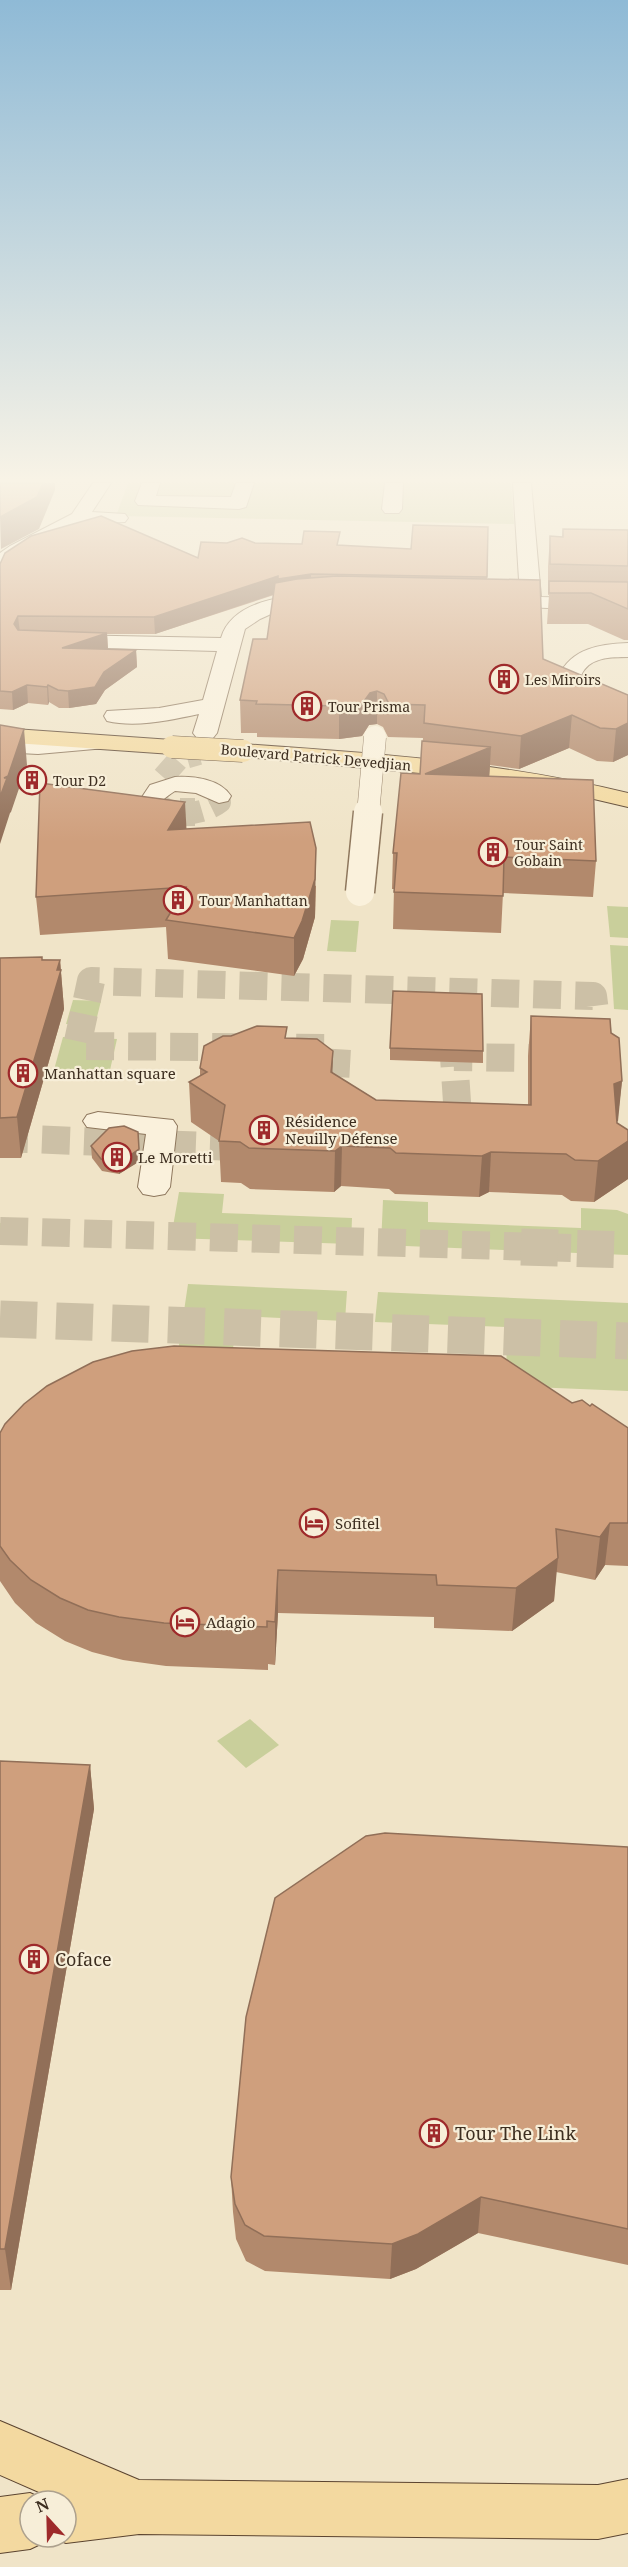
<svg xmlns="http://www.w3.org/2000/svg" width="628" height="2567" font-family="'Noto Serif',serif">
  <rect width="100%" height="100%" fill="#f0e4c8"/>
  <g fill="#c9cf9b">
    <polygon points="128,483 511,483 514,524 116,516"/>
    <polygon points="607,906 628,907 628,938 610,937"/>
    <polygon points="331,920 359,921 356,952 327,951"/>
    <polygon points="610,945 628,946 628,1010 614,1009"/>
    <polygon points="73,1000 101,1001 95,1025 66,1024"/>
    <polygon points="63,1037 117,1039 108,1079 52,1077"/>
    <polygon points="179,1192 224,1194 222,1213 352,1218 351,1244 171,1238"/>
    <polygon points="383,1200 428,1202 428,1222 581,1228 581,1208 617,1210 628,1214 628,1255 381,1245"/>
    <polygon points="0,1223 28,1224 24,1237 0,1236"/>
    <polygon points="188,1284 347,1291 345,1321 238,1316 229,1374 175,1372"/>
    <polygon points="378,1292 628,1303 628,1391 507,1386 506,1327 375,1322"/>
    <polygon points="250,1719 279,1745 246,1768 217,1741"/>
  </g>
  <g fill="none" stroke-linecap="round" stroke-linejoin="round">
    <g stroke="#ccc0a6" stroke-width="22" stroke-dasharray="22 10" stroke-linecap="butt">
      <polyline points="163,777 178,760 199,754"/>
      <path d="M154,797C166,820 202,816 220,802L219,796"/>
    </g>
    <g stroke="#ccc0a6" stroke-width="28" stroke-dasharray="28 14" stroke-linecap="butt">
      <polyline points="180,812 195,812"/>
      <polyline points="333,1119 337,1048 77,1046 91,981 593,996 601,1059 454,1057 460,1147"/>
      <polyline points="0,1138 263,1148"/>
    </g>
    <polyline stroke="#ccc0a6" stroke-width="28" stroke-dasharray="28 14" stroke-linecap="butt" points="0,1231 571,1248"/>
    <g stroke="#ccc0a6" stroke-width="37" stroke-dasharray="37 19" stroke-linecap="butt">
      <polyline points="521,1247 628,1250"/>
      <polyline points="0,1319 628,1341"/>
    </g>
    <g stroke="#8d765c" stroke-width="2">
      <g id="minor">
        <polygon points="93,483 111,483 92,512 125,514 128,518 125,522 83,524 24,554 7,567 0,569 0,553 10,546 72,514"/>
        <polygon points="142,483 160,483 156,496 231,497 236,483 254,483 246,507 239,509 138,505 135,501"/>
        <polygon points="385,483 403,483 402,509 399,513 385,513 382,509"/>
        <polygon points="513,483 531,483 541,597 628,599 628,611 491,606 488,602 491,598 520,596"/>
        <path d="M317,593L324,595L327,599L324,603L280,610L260,619L245,629L217,733L213,738L205,740L197,738L193,733L199,714C170,720 136,728 107,721L104,716L107,711L159,708L203,700L217,651L63,647L55,646L52,641L55,636L63,635L221,638C232,601 283,596 317,593Z"/>
        <path d="M628,643V657C611,657 588,657 581,676C589,694 610,698 628,701V715C600,710 571,705 559,676C571,648 601,644 628,643Z"/>
        <polygon points="98,736 106,738 110,743 106,748 38,754 0,752 0,738 38,740"/>
        <path d="M175,777C194,776 220,779 231,796L228,801L219,803L196,793L175,791C163,798 161,806 145,802L142,797L150,785Z"/>
        <polygon points="98,1112 173,1120 177,1126 170,1187 165,1194 154,1196 143,1194 138,1187 146,1134 87,1127 83,1121 87,1115"/>
      </g>
    </g>
    <g stroke="#5b4430" stroke-width="2">
      <g id="major">
        <polygon points="0,728 172,740 180,742 184,747 180,752 172,754 0,742"/>
        <path d="M243,744C373,753 501,762 628,793V807L581,796L485,779L235,756L231,751L235,746Z"/>
        <path d="M0,2421L139,2480L598,2485L628,2479V2533L598,2539L139,2534L66,2543L51,2537L49,2540L30,2549L0,2553V2497L30,2493L45,2500L48,2496L0,2475ZM30,2501H66V2537H30Z"/>
      </g>
    </g>
    <use href="#minor" fill="#faf1dc" fill-rule="evenodd"/>
    <use href="#major" fill="#f3d9a0" fill-rule="evenodd"/>
    <g stroke="#8d765c" stroke-width="23" stroke-linecap="butt">
      <polyline id="minor-bridge-far1" points="368,814 375,737"/>
    </g>
    <g stroke="#8d765c" stroke-width="31" stroke-linecap="butt">
      <polyline id="minor-bridge" points="360,892 368,812"/>
    </g>
    <g stroke="#5b4430" stroke-width="23" stroke-linecap="butt">
      <polyline id="major-bridge" points="172,747 243,751"/>
    </g>
    <use href="#minor-bridge-far1" stroke="#faf1dc" stroke-width="22"/>
    <use href="#minor-bridge" stroke="#faf1dc" stroke-width="28"/>
    <use href="#major-bridge" stroke="#f3d9a0" stroke-width="22"/>
  </g>
  <g fill="#b2896c">
    <polygon points="488,527 487,579 543,659 628,695 628,755 613,762 597,761 569,748 519,769 490,765 489,776 596,861 593,897 503,893 501,933 393,929 394,889 392,889 393,853 420,774 423,738 388,737 383,727 377,724 369,725 362,736 339,739 257,737 257,733 241,733 240,700 267,639 274,595 155,634 107,634 108,649 136,650 137,667 105,690 96,704 69,708 59,708 49,702 48,705 28,703 13,710 0,709 0,564 198,558 255,543 411,549"/>
    <polygon points="563,529 628,530 628,640 624,640 588,624 547,624 549,595 548,595 548,566 550,536 562,537"/>
    <polygon points="186,829 316,886 315,917 303,959 294,976 168,959 166,927 40,935 36,897"/>
    <polygon points="0,958 60,960 64,1009 21,1158 0,1158"/>
    <polygon points="531,1016 611,1033 622,1081 617,1123 628,1130 628,1179 594,1202 571,1201 562,1195 489,1192 479,1197 395,1194 389,1189 341,1186 334,1192 250,1189 241,1183 221,1182 219,1141 191,1122 189,1082 200,1076 200,1068 287,1038 333,1073 376,1100 528,1105 528,1056"/>
    <polygon points="390,1048 483,1051 483,1063 390,1060"/>
    <polygon points="91,1146 140,1161 119,1174 102,1171 92,1158"/>
    <polygon points="572,1403 628,1428 628,1566 605,1565 595,1580 556,1572 554,1601 512,1631 434,1628 434,1617 278,1613 275,1665 268,1664 268,1670 166,1666 123,1660 92,1652 65,1641 36,1623 15,1603 0,1581 0,1433"/>
    <polygon points="0,1761 90,1765 94,1809 11,2290 0,2290"/>
    <polygon points="628,1847 628,2265 478,2233 416,2269 390,2279 265,2271 246,2261 236,2239 233,2212 231,2177"/>
  </g>
  <g fill="#916f58">
    <polygon points="43,483 55,483 55,490 39,529 1,549 0,517"/>
    <polygon points="311,574 311,591 278,593 155,634 154,617 278,576"/>
    <polygon points="18,616 20,633 14,624"/>
    <polygon points="107,633 108,650 62,648"/>
    <polygon points="136,650 137,667 105,690 96,704 69,708 68,691 104,672"/>
    <polygon points="27,685 28,703 13,710 12,692"/>
    <polygon points="48,685 49,702 48,705 47,687"/>
    <polygon points="377,691 377,724 369,725 362,736 339,739 339,706 370,693"/>
    <polygon points="572,715 569,748 519,769 521,736"/>
    <polygon points="628,723 628,755 613,762 616,729"/>
    <polygon points="24,729 27,765 11,812 10,813 0,844 0,797 4,778"/>
    <polygon points="491,747 489,782 425,774"/>
    <polygon points="185,802 187,838 168,830"/>
    <polygon points="316,848 315,917 303,959 294,976 294,938"/>
    <polygon points="60,960 64,1009 21,1158 17,1117"/>
    <polygon points="333,1051 332,1091 331,1072"/>
    <polygon points="622,1081 618,1121 610,1124 614,1084"/>
    <polygon points="138,1132 140,1161 119,1174 119,1163"/>
    <polygon points="628,1141 628,1179 594,1202 598,1161"/>
    <polygon points="342,1146 341,1186 334,1192 335,1151"/>
    <polygon points="491,1152 489,1192 479,1197 482,1156"/>
    <polygon points="610,1523 605,1565 595,1580 600,1537"/>
    <polygon points="558,1558 554,1601 512,1631 516,1588"/>
    <polygon points="278,1570 278,1613 275,1665 275,1622"/>
    <polygon points="90,1765 94,1809 11,2290 5,2249"/>
    <polygon points="481,2197 478,2233 416,2269 390,2279 392,2244"/>
  </g>
  <g fill="#cf9f7d" stroke="#916f58" stroke-width="1.5">
    <polygon points="0,483 43,483 37,497 0,517"/>
    <polygon points="101,516 198,558 201,542 227,543 242,538 255,543 302,544 304,531 340,532 337,545 411,549 413,525 488,527 487,577 311,574 278,579 278,576 154,617 18,616 14,624 18,630 107,633 62,648 136,650 104,672 95,687 68,691 58,690 48,685 47,687 27,685 12,692 0,691 0,564 5,553 31,536"/>
    <polygon points="563,529 628,530 628,566 550,564 550,536 563,537"/>
    <polygon points="337,576 540,580 543,659 628,695 628,723 616,729 600,728 572,715 521,736 424,723 425,705 389,704 384,694 377,691 370,693 362,704 339,706 256,704 257,701 240,700 253,639 267,639 275,583 297,579"/>
    <polygon points="549,581 628,582 628,609 591,593 549,593"/>
    <polygon points="0,725 24,729 8,776 4,778 7,778 0,797"/>
    <polygon points="422,741 491,747 425,774 593,780 596,861 504,857 503,896 394,892 397,853 393,853 401,773 420,774"/>
    <polygon points="40,783 185,802 168,830 310,822 316,848 315,879 302,921 294,938 166,920 186,887 36,897"/>
    <polygon points="42,957 42,960 60,960 57,970 61,970 17,1117 0,1118 0,958"/>
    <polygon points="393,991 482,994 483,1051 390,1048"/>
    <polygon points="531,1016 610,1019 611,1033 619,1038 622,1081 614,1084 617,1123 628,1130 628,1141 598,1161 575,1160 566,1154 491,1152 482,1156 396,1153 390,1148 342,1146 335,1151 249,1148 240,1142 219,1141 225,1105 189,1082 207,1072 200,1068 204,1046 223,1036 231,1036 257,1026 287,1027 285,1038 317,1039 333,1051 331,1072 376,1100 531,1105"/>
    <polygon points="124,1126 138,1132 139,1149 119,1163 101,1159 91,1146 109,1128"/>
    <polygon points="174,1346 501,1356 572,1403 582,1400 590,1406 592,1404 628,1428 628,1523 610,1523 600,1537 556,1529 558,1558 516,1588 437,1585 436,1575 278,1570 275,1622 267,1621 267,1627 164,1623 119,1617 88,1610 60,1598 31,1580 10,1560 0,1546 0,1433 5,1424 24,1404 47,1386 93,1362 132,1351"/>
    <polygon points="0,1761 90,1765 5,2249 0,2249"/>
    <polygon points="385,1833 628,1847 628,2229 481,2197 418,2234 392,2244 264,2236 245,2225 235,2204 231,2177 246,2017 275,1898 366,1836"/>
  </g>
  <linearGradient id="sky" x2="0" y2="1"><stop stop-color="#8fbad6"/><stop offset="0.57" stop-color="#f8f3e6"/><stop offset="1" stop-color="#f8f3e6" stop-opacity="0"/></linearGradient>
  <rect width="628" height="842" fill="url(#sky)"/>
  <defs>
    <g id="building-ring" transform="scale(1.5)"><circle r="9.5" fill="#f7eed8" stroke="#9e2a2b" stroke-width="1.5"/><path d="M-4-6H4V6H1V3H-1V6H-4ZM-2.5-4.3h1.7v1.8h-1.7ZM.8-4.3h1.7v1.8H.8ZM-2.5-1h1.7V.8h-1.7ZM.8-1h1.7V.8H.8Z" fill="#9e2a2b"/></g>
    <g id="hotel-ring" transform="scale(1.5)"><circle r="9.5" fill="#f7eed8" stroke="#9e2a2b" stroke-width="1.5"/><path d="M-6-4.5h1.5V1H6V5H4.5V3h-9V5H-6ZM-4 0a1.8 1.8 0 1 1 3.6 0ZM.5 0V-2.5h3Q6-2.5 6 0Z" fill="#9e2a2b"/></g>
  </defs>
  <g fill-rule="evenodd">
    <use href="#building-ring" x="504" y="679"/>
    <use href="#building-ring" x="307" y="706"/>
    <use href="#building-ring" x="32" y="780"/>
    <use href="#building-ring" x="493" y="852"/>
    <use href="#building-ring" x="178" y="900"/>
    <use href="#building-ring" x="23" y="1073"/>
    <use href="#building-ring" x="264" y="1130"/>
    <use href="#building-ring" x="117" y="1157"/>
    <use href="#hotel-ring" x="314" y="1523"/>
    <use href="#hotel-ring" x="185" y="1622"/>
    <use href="#building-ring" x="34" y="1959"/>
    <use href="#building-ring" x="434" y="2133"/>
  </g>
  <g text-anchor="middle" dominant-baseline="central" stroke-width="4.5" stroke-linejoin="round" paint-order="stroke">
    <g font-size="14" fill="#3d2e20" stroke="#f7eed8" text-anchor="start">
      <text x="525" y="679">Les Miroirs</text>
      <text x="328" y="706">Tour Prisma</text>
      <text x="53" y="780">Tour D2</text>
      <text x="514" y="844">Tour Saint<tspan x="514" dy="16">Gobain</tspan></text>
      <text x="199" y="900">Tour Manhattan</text>
    </g>
    <g font-size="14" fill="#3d2e20" stroke="#f7eed8">
      <text transform="translate(316 757) rotate(5)">Boulevard Patrick Devedjian</text>
    </g>
    <g font-size="15" fill="#3d2e20" stroke="#f7eed8" text-anchor="start">
      <text x="44" y="1073">Manhattan square</text>
      <text x="285" y="1121">Résidence<tspan x="285" dy="17">Neuilly Défense</tspan></text>
      <text x="138" y="1157">Le Moretti</text>
      <text x="335" y="1523">Sofitel</text>
      <text x="206" y="1622">Adagio</text>
    </g>
    <g font-size="18" fill="#3d2e20" stroke="#f7eed8" text-anchor="start">
      <text x="55" y="1959">Coface</text>
      <text x="455" y="2133">Tour The Link</text>
    </g>
  </g>
  <g transform="translate(48 2519) rotate(338)"><circle r="28" fill="#f7eed8" stroke="#ada18e" stroke-width="1.5"/>
  <path d="M0-4.5L10 22L0 15L-10 22Z" fill="#9e2a2b"/>
  <text y="-9" font-size="16" font-weight="bold" text-anchor="middle" fill="#3d2e20">N</text>
  </g>
</svg>
